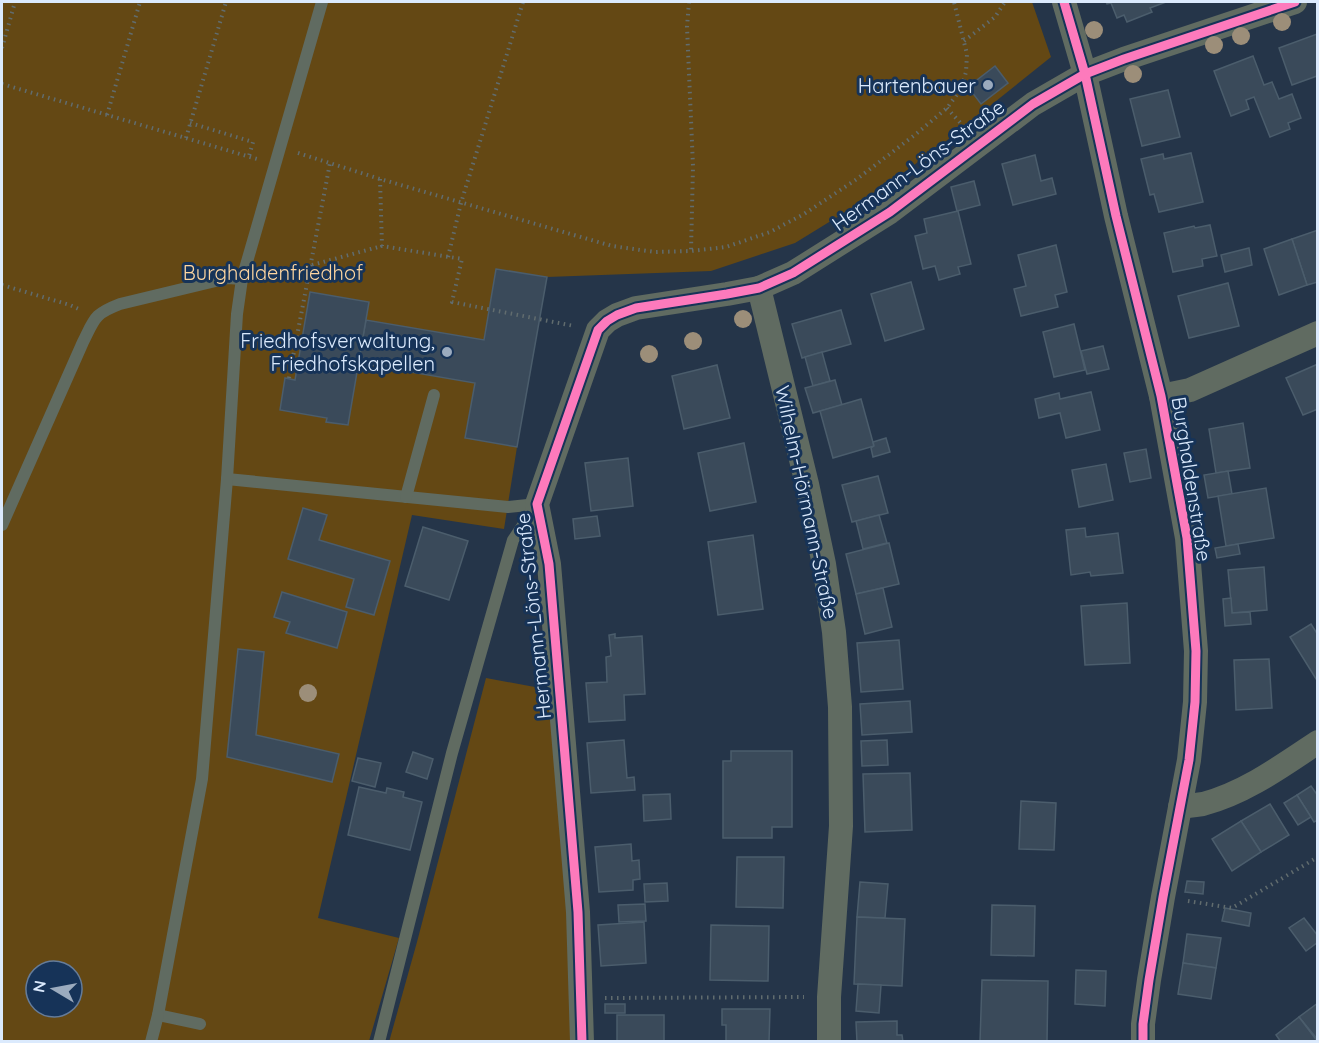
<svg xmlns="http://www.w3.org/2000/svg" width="1319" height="1043" font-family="Quicksand,sans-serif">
  <rect width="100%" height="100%" fill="#253549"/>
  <g fill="#644814" fill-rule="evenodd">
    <path d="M2,2H1032L1051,57L946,141L878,192L795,243L711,271L547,277L517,447L504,529L412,515L318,918L399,938L369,1041L2,1042ZM36,971H72V1007H36Z"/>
    <polygon points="486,678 551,690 573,998 572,1041 389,1042 417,942"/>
  </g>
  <g fill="#3a4a5a" stroke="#4b5d6c" stroke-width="1.5">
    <polygon points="1106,2 1166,2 1150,8 1152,12 1127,22 1124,15 1117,18 1111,3 1107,4"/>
    <polygon points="1317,34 1318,78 1317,76 1292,85 1279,48"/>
    <polygon points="1253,56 1264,85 1272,82 1279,99 1292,94 1301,118 1288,123 1290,129 1270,137 1254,97 1246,100 1249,109 1231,116 1214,71"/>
    <polygon points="995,66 1008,83 981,104 968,87"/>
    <polygon points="1168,90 1180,137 1142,146 1130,99"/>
    <polygon points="1191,153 1203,202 1159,212 1154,194 1150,195 1141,159 1163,154 1164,159"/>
    <polygon points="1035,155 1041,181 1052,178 1056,194 1013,205 1002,164"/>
    <polygon points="974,181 980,205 957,211 951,187"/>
    <polygon points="958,211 971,264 958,267 960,274 939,280 935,266 923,269 915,236 927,233 924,219"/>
    <polygon points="1210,225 1217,256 1202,259 1203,266 1173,272 1164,233 1194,226 1195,228"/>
    <polygon points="1318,230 1318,282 1307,285 1292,239"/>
    <polygon points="1292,239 1307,285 1279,295 1264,249"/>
    <polygon points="1056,245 1067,292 1055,295 1058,307 1021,316 1014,289 1026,286 1018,255"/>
    <polygon points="1249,248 1252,265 1225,272 1221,255"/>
    <polygon points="496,269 547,277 517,447 465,438 475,383 358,363 366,320 484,340"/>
    <polygon points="911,282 924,329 885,341 871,294"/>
    <polygon points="1228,283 1239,326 1189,338 1178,296"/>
    <polygon points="310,292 369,302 348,425 326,422 327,418 280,410 285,378 295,380"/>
    <polygon points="841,310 851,344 802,358 792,324"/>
    <polygon points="1074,324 1085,370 1054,377 1043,332"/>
    <polygon points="1103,346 1109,369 1087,374 1081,351"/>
    <polygon points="822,352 830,381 813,386 805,357"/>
    <polygon points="1318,364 1318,409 1303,415 1286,378"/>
    <polygon points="717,365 730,418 684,429 672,376"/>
    <polygon points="835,380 842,405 813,413 805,388"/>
    <polygon points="1091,392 1100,430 1066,438 1060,413 1039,418 1035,399 1059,393 1060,399"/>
    <polygon points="861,399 874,446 833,458 820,411"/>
    <polygon points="1243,423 1250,468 1216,473 1209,429"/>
    <polygon points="886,438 890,452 873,457 871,448 874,446 873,442"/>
    <polygon points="744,443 756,502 710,511 698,453"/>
    <polygon points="1146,449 1151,478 1130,482 1124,453"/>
    <polygon points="628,458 633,506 591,511 585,463"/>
    <polygon points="1106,464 1113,500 1079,507 1072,470"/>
    <polygon points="1228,471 1232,494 1208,498 1204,475"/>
    <polygon points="878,476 888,513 852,522 842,485"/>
    <polygon points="1266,488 1274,538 1226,546 1218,496"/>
    <polygon points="303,508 327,515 319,540 390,561 374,615 346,607 354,579 288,559"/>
    <polygon points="879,515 887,543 863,549 856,521"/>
    <polygon points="597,516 600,536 575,539 573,519"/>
    <polygon points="423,527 468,541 449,600 405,586"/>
    <polygon points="1085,528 1086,537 1118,533 1123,573 1091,576 1090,572 1071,575 1066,530"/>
    <polygon points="753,535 763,609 718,615 708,542"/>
    <polygon points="889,543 899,584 856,594 846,554"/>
    <polygon points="1238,544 1240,554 1217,558 1215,548"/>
    <polygon points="1264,567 1267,610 1232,613 1228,570"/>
    <polygon points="883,588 892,627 865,634 856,594"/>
    <polygon points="282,592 347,612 337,648 286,633 290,622 274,617"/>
    <polygon points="1231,598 1232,613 1250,612 1251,624 1225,626 1223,599"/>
    <polygon points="1127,603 1130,663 1085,665 1081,606"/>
    <polygon points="1311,624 1318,635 1318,682 1290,637"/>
    <polygon points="615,634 615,638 642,636 645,694 624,695 625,720 589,722 586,683 607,682 606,657 611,656 609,635"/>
    <polygon points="899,640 903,689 861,692 857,643"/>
    <polygon points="238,649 264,652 256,735 339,754 332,782 227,757"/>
    <polygon points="1269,659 1272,708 1236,710 1234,660"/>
    <polygon points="910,701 912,732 862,735 860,704"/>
    <polygon points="624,740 627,778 634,777 635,790 591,793 587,743"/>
    <polygon points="887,740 888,765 862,766 861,741"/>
    <polygon points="731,751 792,751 792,827 772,827 772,838 723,838 723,761 731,761"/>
    <polygon points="413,752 433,759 427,779 406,772"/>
    <polygon points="358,758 381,763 375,787 352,781"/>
    <polygon points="910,773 912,830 865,832 863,774"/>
    <polygon points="1311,786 1318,796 1318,820 1314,822 1297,795"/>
    <polygon points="359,787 386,793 387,788 404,792 403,797 422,802 410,850 348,835"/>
    <polygon points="670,794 671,819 644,821 643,795"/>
    <polygon points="1297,795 1311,817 1298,825 1284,803"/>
    <polygon points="1021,801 1056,803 1054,850 1019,849"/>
    <polygon points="1270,804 1289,835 1261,852 1241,821"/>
    <polygon points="1241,821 1261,852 1232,871 1212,839"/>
    <polygon points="631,844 632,861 639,860 640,879 633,880 633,890 599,892 595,847"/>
    <polygon points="737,857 784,857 783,908 736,907"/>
    <polygon points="1187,881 1204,882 1203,894 1185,892"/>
    <polygon points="860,882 888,884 885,918 857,917"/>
    <polygon points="667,883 668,901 645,902 644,884"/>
    <polygon points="645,904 646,921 619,922 618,905"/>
    <polygon points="992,905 1035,906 1034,956 991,955"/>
    <polygon points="1225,908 1251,913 1249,926 1222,921"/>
    <polygon points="857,917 905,919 902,986 854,984"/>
    <polygon points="1304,918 1318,936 1318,942 1306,951 1289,928"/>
    <polygon points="644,922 646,963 601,966 598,925"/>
    <polygon points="711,925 769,926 768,981 710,980"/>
    <polygon points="1187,934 1221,938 1216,968 1183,963"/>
    <polygon points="1183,963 1216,968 1211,999 1178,994"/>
    <polygon points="1076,970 1106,971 1105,1006 1075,1004"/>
    <polygon points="982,980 1048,981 1047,1042 980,1042"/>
    <polygon points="858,984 881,985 879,1013 856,1011"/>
    <polygon points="1318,1003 1318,1040 1299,1017"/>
    <rect x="605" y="1004" width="20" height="9"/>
    <polygon points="722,1009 770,1009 769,1042 726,1042 726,1025 722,1025"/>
    <rect x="617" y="1015" width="47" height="27"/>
    <polygon points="1299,1017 1318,1042 1281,1042 1276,1035"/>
    <polygon points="897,1021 897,1035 902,1035 903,1042 857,1042 856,1022"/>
  </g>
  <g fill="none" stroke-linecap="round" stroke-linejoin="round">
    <g stroke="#616c6e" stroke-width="4" stroke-dasharray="1.5 4.5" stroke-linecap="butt">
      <polyline points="689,2 687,27 693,166 691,251"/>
      <polyline points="964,41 995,17 1005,2"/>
      <polyline points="2,48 15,2"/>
      <polyline points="2,84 257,159"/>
      <polyline points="947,108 964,127"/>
      <polyline points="107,115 140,2"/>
      <polyline points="190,123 253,142 249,156"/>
      <polyline points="186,138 226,2"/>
      <polyline points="298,153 380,179 612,246 655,252 691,251 726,247 770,232 804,214 857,179 916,134 947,108 961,89 966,72 967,54 954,2"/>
      <polyline points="380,179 382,246 462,259 452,302 574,326"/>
      <polyline points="448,257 461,203 523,2"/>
      <polyline points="312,265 382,246"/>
      <polyline points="2,285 70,305 81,310"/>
      <polyline points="289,378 330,163"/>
      <polyline points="1188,901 1232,908 1318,857"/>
      <polyline points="605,998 804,997"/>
    </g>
    <g stroke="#606b61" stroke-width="12">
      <polyline points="227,479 508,507 537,504"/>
      <polyline points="406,497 434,395"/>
      <path d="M2,525L83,342C95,318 94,314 120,304L228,278L242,279"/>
      <polyline points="200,1024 158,1015 202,779 227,479 237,314 242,279 322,2"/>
      <polyline points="151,1042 158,1015"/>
      <polyline points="379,1042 452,753 513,540 536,506"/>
    </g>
    <g stroke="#606b61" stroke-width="24">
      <polyline points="1064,2 1085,74 1116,216 1161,396 1187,538 1196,651 1195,702 1189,760 1163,897 1149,980 1143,1024 1143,1042"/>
      <polyline points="759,288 807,484 824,564 834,632 840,707 841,826 829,997 829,1042"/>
      <polyline points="1161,396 1190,390 1318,333"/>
      <path d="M1180,807C1187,806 1195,805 1203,804C1245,793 1282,766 1318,742"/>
      <polyline points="582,1042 578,912 549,564 537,504 598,330 607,321 617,315 636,308 727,294 759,288 793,273 890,212 1033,104 1085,74 1124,59 1295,2"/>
    </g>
    <g stroke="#163358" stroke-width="13">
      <g id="cycleway">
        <polyline points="1064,2 1085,74 1116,216 1161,396 1187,538 1196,651 1195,702 1189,760 1163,897 1149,980 1143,1024 1143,1042"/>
        <polyline points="582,1042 578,912 549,564 537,504 598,330 607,321 617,315 636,308 727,294 759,288 793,273 890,212 1033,104 1085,74 1124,59 1295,2"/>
      </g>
    </g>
    <use href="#cycleway" stroke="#fd7abc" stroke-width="9"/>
  </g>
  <g fill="#9c8e79">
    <circle cx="1282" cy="22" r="9"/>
    <circle cx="1094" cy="30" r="9"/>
    <circle cx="1241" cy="36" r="9"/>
    <circle cx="1214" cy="45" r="9"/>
    <circle cx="1133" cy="74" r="9"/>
    <circle cx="743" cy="319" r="9"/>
    <circle cx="693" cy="341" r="9"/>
    <circle cx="649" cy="354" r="9"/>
    <circle cx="308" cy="693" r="9"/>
  </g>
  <g fill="#9babbe" stroke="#163358" stroke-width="2">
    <circle cx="988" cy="85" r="6"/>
    <circle cx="447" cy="352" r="6"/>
  </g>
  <g text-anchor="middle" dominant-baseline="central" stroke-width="6" stroke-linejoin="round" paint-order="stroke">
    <g font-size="20" fill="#dbeafd" stroke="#163358" text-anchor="end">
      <text x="976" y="85">Hartenbauer</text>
      <text x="435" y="340">Friedhofsverwaltung,<tspan x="435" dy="23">Friedhofskapellen</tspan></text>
    </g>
    <g font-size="20" fill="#dbeafd" stroke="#163358">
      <text transform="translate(918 165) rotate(-36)">Hermann-Löns-Straße</text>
      <text transform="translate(1192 479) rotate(81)">Burghaldenstraße</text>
      <text transform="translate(807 502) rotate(78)">Wilhelm-Hörmann-Straße</text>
      <text transform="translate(533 616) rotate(-96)">Hermann-Löns-Straße</text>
    </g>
    <g font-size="20" fill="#fed6a0" stroke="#163358">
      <text x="273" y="272">Burghaldenfriedhof</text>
    </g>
  </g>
  <rect width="1319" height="1043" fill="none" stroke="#dbeafd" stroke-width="6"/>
  <g transform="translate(54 989) rotate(280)"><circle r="28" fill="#163358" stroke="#657c9a" stroke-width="1.5"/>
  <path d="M0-4.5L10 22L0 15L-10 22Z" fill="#9babbe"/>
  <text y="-9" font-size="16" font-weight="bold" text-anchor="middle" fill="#dbeafd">N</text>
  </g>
</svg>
